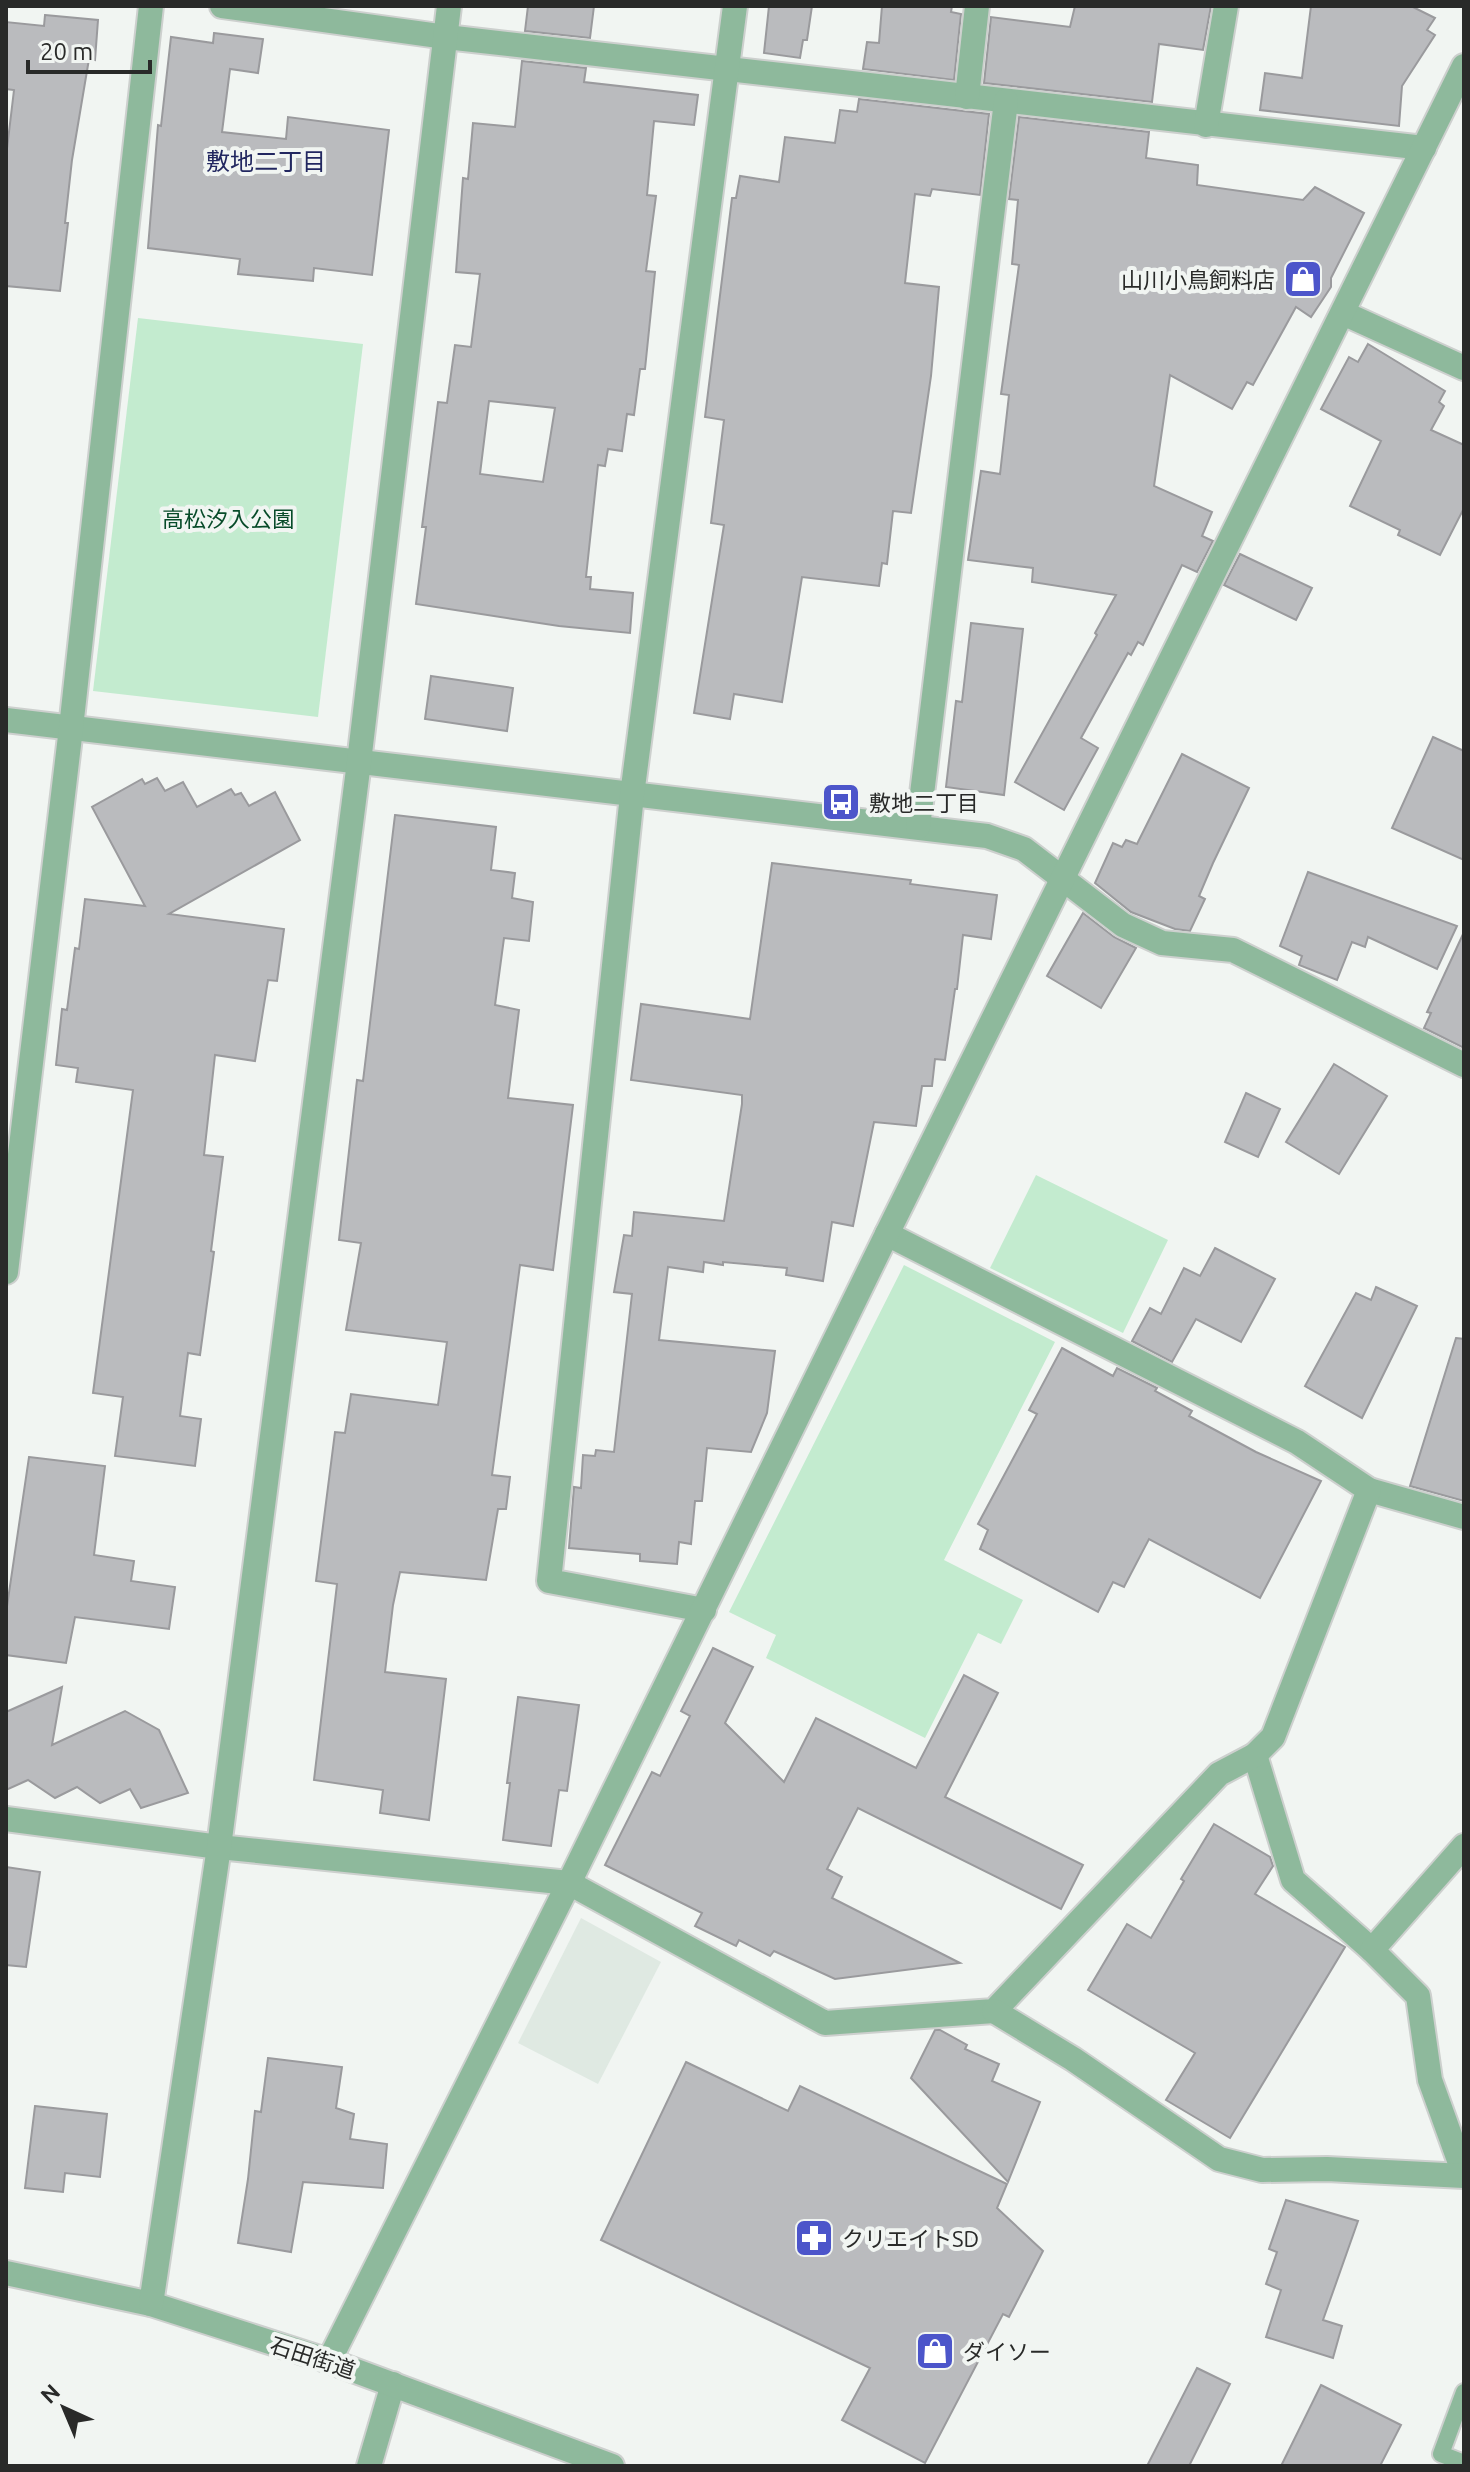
<svg xmlns="http://www.w3.org/2000/svg" width="1470" height="2472" font-family="Ubuntu,'Noto Sans JP',sans-serif">
  <rect width="100%" height="100%" fill="#f1f5f2"/>
  <polygon fill="#dfe9e2" points="581,1918 661,1962 598,2084 518,2043"/>
  <g fill="#c3ebcf">
    <polygon points="138,318 363,344 318,717 93,691"/>
    <polygon points="1036,1175 1168,1240 1123,1333 990,1268"/>
    <polygon points="904,1265 1055,1342 944,1560 1023,1600 1001,1644 978,1633 925,1738 766,1658 776,1635 729,1612"/>
  </g>
  <g fill="#babbbe" stroke="#9a9a9d" stroke-width="2" fill-rule="evenodd">
    <polygon points="528,6 594,6 590,38 525,31"/>
    <polygon points="769,6 812,6 807,40 803,40 800,58 764,53"/>
    <polygon points="882,6 952,6 951,12 961,14 954,80 863,69 867,42 879,43"/>
    <polygon points="1075,6 1211,6 1203,50 1159,44 1152,102 984,83 991,17 1070,27"/>
    <polygon points="1311,6 1411,6 1435,18 1427,30 1435,35 1402,86 1399,126 1260,110 1265,73 1302,78"/>
    <polygon points="45,15 98,20 95,60 89,59 72,160 65,223 68,223 60,291 6,286 6,157 14,90 6,89 6,22 44,26"/>
    <polygon points="214,33 263,39 258,73 230,69 222,132 286,139 288,117 389,130 372,275 314,268 313,281 238,274 240,259 148,248 158,125 161,126 171,37 213,43"/>
    <path d="M522,61L586,68L584,82L698,95L694,125L654,121L647,195L656,196L646,271L655,272L645,369H640L634,415L627,414L622,451L608,449L605,466L598,465L586,577H591L590,589L633,593L630,633L559,626L416,604L426,527H422L438,402L447,403L455,345L471,347L480,274L456,272L463,178L468,179L473,123L515,127ZM489,401L555,408L543,482L480,474Z"/>
    <polygon points="859,99 989,114 980,195 932,189 930,196 915,194 905,283 939,287 931,376 911,513 893,511 887,564 882,563 879,586 802,577 782,702 734,694 730,719 694,713 724,525 711,523 724,420 705,417 732,198 736,198 740,176 779,182 785,137 835,143 840,110 857,112"/>
    <polygon points="1019,117 1149,132 1146,158 1198,165 1197,185 1303,200 1315,187 1364,213 1331,278 1331,287 1311,317 1296,307 1253,385 1247,382 1232,409 1170,375 1154,486 1212,512 1202,536 1213,541 1197,572 1182,565 1143,645 1138,642 1131,655 1128,653 1081,738 1098,748 1064,810 1015,782 1097,635 1095,633 1116,595 1032,582 1033,568 968,560 981,471 1000,474 1009,395 1001,394 1019,265 1012,264 1018,200 1009,199"/>
    <polygon points="1368,344 1445,391 1439,402 1444,406 1431,430 1464,445 1464,508 1440,555 1398,535 1400,530 1350,506 1381,441 1321,409 1349,357 1358,362"/>
    <polygon points="1240,554 1312,588 1296,620 1224,585"/>
    <polygon points="971,623 1023,629 1004,795 946,787 956,701 962,702"/>
    <polygon points="431,676 513,688 507,731 425,719"/>
    <polygon points="1433,737 1464,751 1464,860 1392,828"/>
    <polygon points="1182,754 1249,788 1213,863 1199,896 1205,899 1190,931 1175,929 1131,912 1095,883 1113,843 1122,847 1126,840 1137,844"/>
    <polygon points="157,778 165,791 183,782 197,807 231,789 235,795 241,793 249,806 275,792 300,840 169,914 284,929 277,981 268,980 255,1061 215,1055 204,1155 223,1157 211,1251 214,1252 200,1355 188,1353 180,1416 201,1419 195,1466 115,1456 123,1397 93,1393 133,1090 76,1082 78,1068 56,1065 62,1009 67,1010 75,948 79,949 85,899 145,906 92,807 142,779 145,784"/>
    <polygon points="395,815 496,827 491,870 515,873 512,898 533,902 529,941 504,938 495,1005 519,1010 508,1098 573,1105 553,1270 520,1265 492,1475 510,1477 506,1509 498,1509 486,1580 400,1572 393,1605 385,1672 446,1679 429,1820 380,1813 383,1790 314,1780 337,1584 316,1581 335,1432 345,1433 351,1394 438,1405 447,1342 346,1330 361,1243 339,1240 357,1080 363,1081"/>
    <polygon points="772,863 911,880 910,884 997,895 991,939 963,935 957,989 955,989 945,1060 935,1059 932,1086 922,1086 916,1126 874,1122 853,1226 832,1222 823,1281 786,1275 787,1268 723,1262 723,1265 704,1262 703,1272 668,1267 659,1340 775,1351 767,1413 751,1452 707,1448 702,1501 695,1501 691,1544 679,1542 677,1564 640,1561 640,1554 569,1548 574,1487 581,1488 583,1455 595,1456 596,1450 614,1452 632,1294 614,1292 624,1235 632,1236 634,1212 724,1221 742,1104 742,1095 631,1080 641,1004 750,1019"/>
    <polygon points="1308,872 1457,926 1437,969 1368,937 1365,947 1352,942 1337,980 1299,965 1302,956 1280,946"/>
    <polygon points="1083,913 1114,937 1136,948 1101,1008 1047,976"/>
    <polygon points="1464,932 1464,1048 1424,1028 1431,1013 1427,1012"/>
    <polygon points="1334,1064 1387,1096 1339,1174 1286,1142"/>
    <polygon points="1246,1093 1280,1109 1258,1157 1225,1142"/>
    <polygon points="1215,1248 1275,1279 1241,1342 1196,1319 1172,1362 1132,1341 1150,1308 1161,1314 1184,1268 1200,1276"/>
    <polygon points="1376,1287 1417,1306 1362,1418 1305,1386 1356,1293 1371,1300"/>
    <polygon points="1456,1338 1464,1339 1464,1501 1410,1486"/>
    <polygon points="1062,1348 1113,1376 1117,1368 1157,1388 1155,1391 1192,1411 1189,1416 1256,1452 1321,1481 1260,1598 1149,1539 1124,1587 1113,1582 1098,1612 980,1549 988,1530 978,1524 1037,1414 1029,1410"/>
    <polygon points="29,1457 105,1466 94,1555 134,1561 131,1581 175,1587 169,1629 75,1617 66,1663 6,1655 6,1613"/>
    <polygon points="713,1648 753,1667 725,1723 784,1782 816,1718 916,1768 964,1675 998,1693 945,1797 1083,1865 1061,1909 858,1808 827,1869 842,1877 832,1898 960,1963 835,1979 774,1951 770,1956 739,1940 736,1946 695,1926 702,1913 605,1865 652,1772 660,1776 690,1716 681,1711"/>
    <polygon points="62,1687 52,1745 125,1711 159,1730 188,1793 141,1808 130,1789 100,1803 77,1787 55,1798 28,1780 6,1790 6,1712"/>
    <polygon points="518,1697 579,1705 567,1791 559,1790 551,1846 503,1840 510,1783 507,1783"/>
    <polygon points="1214,1824 1270,1857 1273,1866 1255,1894 1345,1947 1230,2138 1166,2100 1195,2053 1088,1990 1127,1924 1151,1938 1184,1881 1181,1879"/>
    <polygon points="6,1867 40,1872 26,1967 6,1965"/>
    <polygon points="935,2030 940,2030 967,2045 965,2049 999,2064 992,2081 1040,2102 1008,2182 911,2078"/>
    <polygon points="268,2058 342,2067 336,2108 354,2114 350,2139 387,2144 383,2188 303,2182 291,2252 238,2243 248,2179 255,2111 261,2112"/>
    <polygon points="686,2062 788,2111 800,2086 1007,2184 997,2208 1043,2251 1009,2317 1003,2314 925,2463 842,2420 870,2368 601,2240"/>
    <polygon points="35,2106 107,2114 100,2177 65,2173 63,2192 25,2188"/>
    <polygon points="1286,2200 1358,2221 1323,2320 1342,2326 1333,2358 1266,2337 1281,2290 1266,2284 1277,2252 1269,2249"/>
    <polygon points="1197,2368 1230,2384 1189,2466 1147,2466"/>
    <polygon points="1321,2385 1401,2425 1380,2466 1281,2466"/>
  </g>
  <g fill="none" stroke-linecap="round" stroke-linejoin="round">
    <g stroke="#cdd0ce" stroke-width="20">
      <polyline id="service" points="1464,2392 1441,2454 1464,2463"/>
    </g>
    <g stroke="#cdd0ce" stroke-width="28">
      <g id="minor">
        <polyline points="222,6 446,37 1424,148"/>
        <polyline points="967,97 977,6"/>
        <polyline points="1206,125 1226,6"/>
        <polyline points="1343,313 1464,368"/>
        <polyline points="6,720 987,836 1024,849 1123,925 1162,943 1233,950 1464,1065"/>
        <polyline points="918,827 1006,101"/>
        <polyline points="6,1272 71,728 151,6"/>
        <polyline points="1369,1490 1464,1517"/>
        <polyline points="704,1610 549,1581 632,795 735,6"/>
        <polyline points="1255,1755 1293,1880 1372,1950"/>
        <polyline points="6,1819 219,1847 569,1883 825,2023 994,2011 1219,1774 1255,1755 1273,1737 1369,1490 1297,1442 887,1234"/>
        <polyline points="1464,1846 1372,1950 1418,1996 1430,2080 1464,2174"/>
        <polyline points="994,2011 1073,2059 1219,2159 1262,2170 1327,2169 1464,2176"/>
        <polyline points="329,2361 569,1883 887,1234 1464,66"/>
        <polyline points="369,2466 393,2384"/>
      </g>
    </g>
    <g stroke="#cdd0ce" stroke-width="28">
      <g id="tertiary">
        <polyline points="6,2273 151,2304 329,2361 612,2466"/>
        <polyline points="151,2304 219,1847 359,762 449,6"/>
      </g>
    </g>
    <use href="#service" stroke="#8eb99c" stroke-width="16"/>
    <use href="#minor" stroke="#8eb99c" stroke-width="24"/>
    <use href="#tertiary" stroke="#8eb99c" stroke-width="24"/>
  </g>
  <defs>
    <g id="shop-square" transform="scale(2)"><rect x="-9" y="-9" width="18" height="18" rx="4" fill="#4c55ca" stroke="#f1f5f2"/><path d="M-5-2.5h2.3a2.7 3.5 0 0 1 5.4 0H5L5.5 6h-11ZM-1.5-2.5h3a1.5 2.3 0 0 0-3 0Z" fill="#fff"/></g>
    <g id="bus-square" transform="scale(2)"><rect x="-9" y="-9" width="18" height="18" rx="4" fill="#4c55ca" stroke="#f1f5f2"/><path d="M-5-6H5V4H4V6H2V4H-2V6H-4V4H-5ZM-3.5-4V0h7V-4ZM-3.5 1.2v1.5H-2V1.2ZM2 1.2v1.5H3.5V1.2Z" fill="#fff"/></g>
    <g id="pharmacy-square" transform="scale(2)"><rect x="-9" y="-9" width="18" height="18" rx="4" fill="#4c55ca" stroke="#f1f5f2"/><path d="M-2-6h4v4h4v4h-4v4h-4v-4h-4v-4h4Z" fill="#fff"/></g>
  </defs>
  <g fill-rule="evenodd">
    <use href="#shop-square" x="1303" y="279"/>
    <use href="#bus-square" x="841" y="802"/>
    <use href="#pharmacy-square" x="814" y="2238"/>
    <use href="#shop-square" x="935" y="2351"/>
  </g>
  <g text-anchor="middle" dominant-baseline="central" stroke-width="8" stroke-linejoin="round" paint-order="stroke">
    <g font-size="22" fill="#292a29" stroke="#f1f5f2" text-anchor="start">
      <text x="1275" y="279" text-anchor="end">山川小鳥飼料店</text>
      <text x="869" y="802">敷地二丁目</text>
      <text x="842" y="2238">クリエイトSD</text>
      <text x="963" y="2351">ダイソー</text>
    </g>
    <g font-size="22" fill="#074b29" stroke="#f1f5f2">
      <text x="228" y="518">高松汐入公園</text>
    </g>
    <g font-size="22" fill="#292a29" stroke="#f1f5f2">
      <text transform="translate(313 2357) rotate(18)">石田街道</text>
    </g>
    <g font-size="24" fill="#222760" stroke="#f1f5f2">
      <text x="266" y="161">敷地二丁目</text>
    </g>
  </g>
  <rect width="1470" height="2472" fill="none" stroke="#292a29" stroke-width="16"/>
  <g transform="translate(64 2408) rotate(316)" stroke="#f1f5f2" stroke-width="6" paint-order="stroke">
  <path d="M0-6L14 30L0 20L-14 30Z" fill="#292a29"/>
  <text y="-12" font-size="22" font-weight="bold" text-anchor="middle" fill="#292a29">N</text>
  </g>
  <path d="M28 60v12h122v-12" fill="none" stroke="#292a29" stroke-width="4"/>
  <text x="40" y="60" font-size="24" fill="#292a29" stroke="#f1f5f2" stroke-width="6" paint-order="stroke">20 m</text>
</svg>
